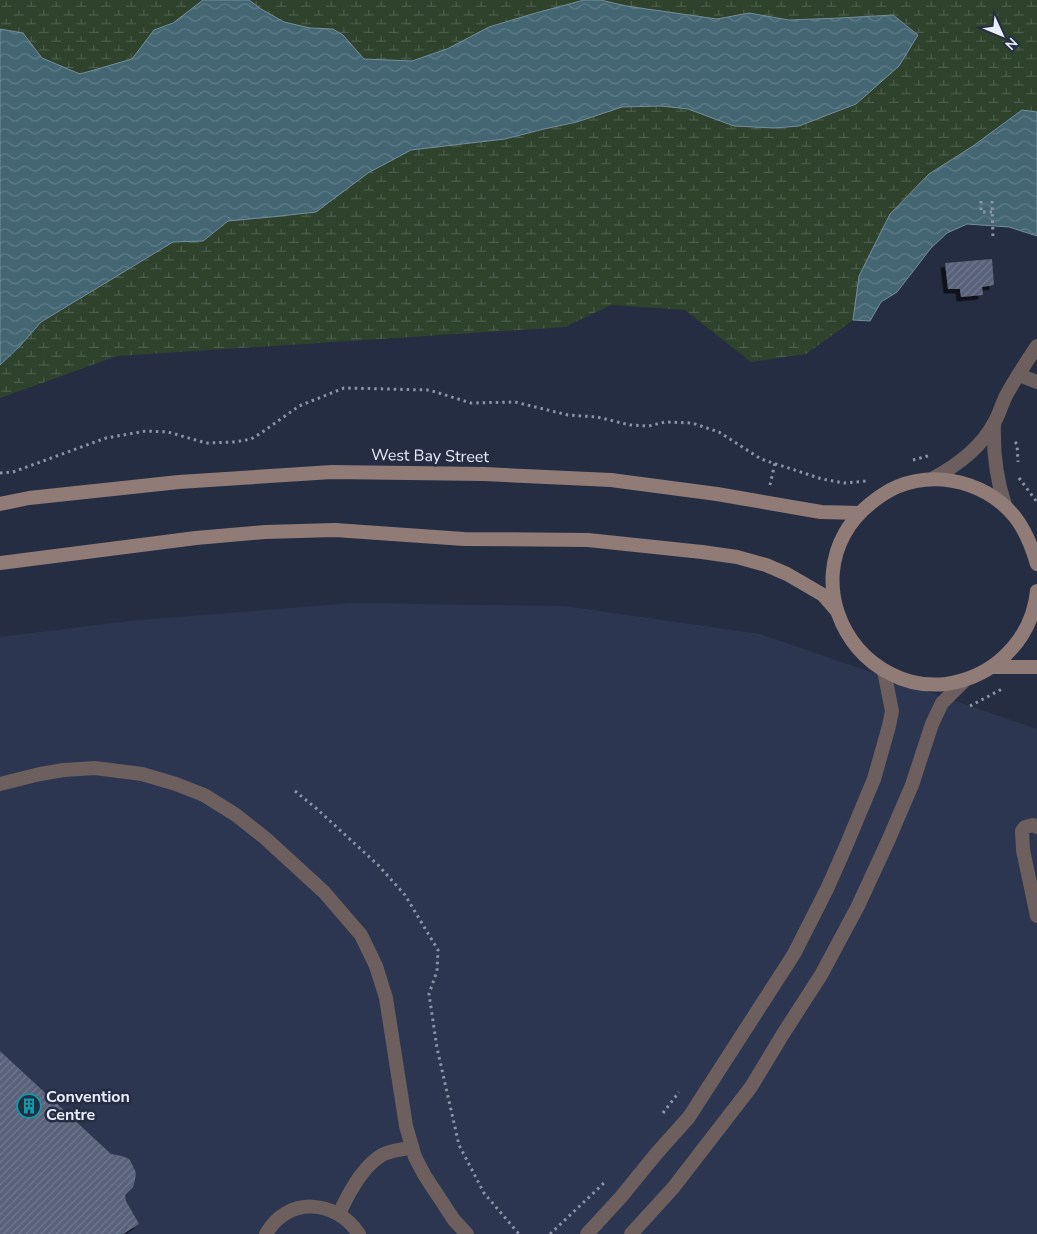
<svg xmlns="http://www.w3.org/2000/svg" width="1037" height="1234" font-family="'Nunito Sans',sans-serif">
  <defs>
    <pattern id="wetland-marsh" width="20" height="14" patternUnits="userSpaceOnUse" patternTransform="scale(1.25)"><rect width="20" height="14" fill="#2e422c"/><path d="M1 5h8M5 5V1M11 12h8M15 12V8" fill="none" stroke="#4c5e4c"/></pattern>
    <pattern id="water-waves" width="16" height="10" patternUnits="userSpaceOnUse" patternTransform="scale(1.25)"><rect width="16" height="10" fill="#446673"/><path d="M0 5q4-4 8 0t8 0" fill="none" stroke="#5f7c88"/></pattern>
    <pattern id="building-hatch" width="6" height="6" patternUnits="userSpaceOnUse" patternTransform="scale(1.25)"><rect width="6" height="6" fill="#59627a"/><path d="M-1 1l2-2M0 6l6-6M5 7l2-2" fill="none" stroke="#71798e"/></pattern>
    <filter id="shadow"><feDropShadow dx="-4.5" dy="4.5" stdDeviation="0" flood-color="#0009"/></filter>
  </defs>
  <rect width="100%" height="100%" fill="#252d42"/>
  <polygon fill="#2c3651" points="352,603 564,606 760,634 1037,729 1037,1234 0,1234 0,637 129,621"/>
  <g fill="url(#wetland-marsh)">
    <polygon points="0,0 203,0 173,23 154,30 132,59 80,74 42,58 23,33 0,29"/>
    <polygon points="249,0 584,0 532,14 489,27 447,49 412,61 364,59 343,35 333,29 310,28 284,22 261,9"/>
    <polygon points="601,0 1037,0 1037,112 1022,110 973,146 929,174 890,214 859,276 853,320 806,354 751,362 685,310 611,305 565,327 117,356 0,398 0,365 20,346 41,322 173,242 203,241 228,221 271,217 316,212 368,173 411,150 505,139 544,129 577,122 622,107 661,106 688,109 734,126 840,18 789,20 749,13 717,19 626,6"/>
  </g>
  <g fill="url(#water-waves)" stroke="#758f9c">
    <polygon points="203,0 249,0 261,9 284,22 310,28 333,29 343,35 364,59 412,61 447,49 489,27 532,14 584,0 601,0 626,6 717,19 749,13 789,20 840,18 893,15 918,35 899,66 856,104 799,126 774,128 734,126 688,109 661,106 622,107 577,122 544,129 505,139 411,150 368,173 316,212 271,217 228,221 203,241 173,242 41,322 20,346 0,365 0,29 23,33 42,58 80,74 132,59 154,30 173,23"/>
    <polygon points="1022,110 1037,112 1037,236 1009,227 967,224 947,233 931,248 897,292 881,302 870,321 853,320 859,276 890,214 929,174 973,146"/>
  </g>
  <g fill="url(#building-hatch)" filter="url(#shadow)">
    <polygon points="992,259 994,285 982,287 983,295 961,297 960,289 948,289 945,263"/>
    <polygon points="0,1051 111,1154 122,1156 129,1159 131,1162 136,1173 135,1180 133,1187 125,1195 126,1201 139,1224 123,1234 0,1234"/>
  </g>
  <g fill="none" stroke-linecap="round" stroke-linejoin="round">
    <g stroke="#8c93a5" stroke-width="3" stroke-dasharray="2.5 4" stroke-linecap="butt">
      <polyline points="981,201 981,212 992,212"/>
      <polyline points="992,201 993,240"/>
      <polyline points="1015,442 1017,444 1018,462"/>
      <polyline points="913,460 931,455"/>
      <polyline points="0,473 13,472 106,438 146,431 168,432 206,443 235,442 251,439 261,433 299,406 344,388 429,390 471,403 515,402 568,415 597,417 630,425 649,426 665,422 692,423 719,432 761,459 822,479 844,483 867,481"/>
      <polyline points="1019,478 1037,502"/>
      <polyline points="770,485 775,463"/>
      <polyline points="970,706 1004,688"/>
      <polyline points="295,791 317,809 378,865 405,895 438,950 437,971 429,994 437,1048 459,1145 484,1193 519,1234"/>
      <polyline points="663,1113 679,1092"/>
      <polyline points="550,1234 604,1183"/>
    </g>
    <g stroke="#6d5f5d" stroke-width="14">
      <polyline points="1019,375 1037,382"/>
      <polyline points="0,784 40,774 64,770 95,768 142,774 176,784 204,795 236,815 265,838 324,892 361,935 376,966 386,998 406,1126 415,1157 425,1176 454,1220 467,1234"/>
      <polyline points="1037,827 1033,825 1025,827 1022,831 1023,850 1037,916"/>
      <path d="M339,1214C348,1194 363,1166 382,1155C391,1150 403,1150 412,1147"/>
      <path d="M266,1234C287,1196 336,1199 359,1234"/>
      <polyline points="587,1234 621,1197 656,1154 689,1117 794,954 827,889 846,846 874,779 889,726 892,711 884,671"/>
      <polyline points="631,1234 673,1188 751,1087 783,1034 821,975 858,906 888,841 912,785 932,724 942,703 965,680"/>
    </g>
    <g stroke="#6d5f5d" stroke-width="14">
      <path d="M994,424C993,453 996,478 1005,505"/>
      <path d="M932,479C956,466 981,448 994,423C1000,413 1002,402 1008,392C1017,376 1027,361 1037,346"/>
    </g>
    <g stroke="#907b77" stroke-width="14">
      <polyline points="0,504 29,498 179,482 332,472 484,474 611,480 717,494 821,512 859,513"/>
      <polyline points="0,563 196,538 265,532 335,530 464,539 588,540 702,552 737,557 766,565 787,574 806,585 823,595 836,610"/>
      <path d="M1037,564C1032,547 1026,531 1015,517C984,478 923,467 882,495C867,505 854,517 845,533C816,584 840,649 891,674C908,683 927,686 946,684C965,681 983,674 998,662C1020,644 1034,620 1037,591"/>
      <polyline points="992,667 1037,667"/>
    </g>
  </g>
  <defs>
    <g id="building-ring" transform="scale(1.25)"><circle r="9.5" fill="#252d42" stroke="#0f9aa8" stroke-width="1.5"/><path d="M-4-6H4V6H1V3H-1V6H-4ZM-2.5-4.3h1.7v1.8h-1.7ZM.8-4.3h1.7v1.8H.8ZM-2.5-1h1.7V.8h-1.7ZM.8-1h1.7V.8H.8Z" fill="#0f9aa8"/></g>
  </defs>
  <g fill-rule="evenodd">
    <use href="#building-ring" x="29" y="1106"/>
  </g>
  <g text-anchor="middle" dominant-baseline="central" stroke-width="5" stroke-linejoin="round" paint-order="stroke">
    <g font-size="16" fill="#e8eefc" stroke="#252d42">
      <text transform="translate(430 456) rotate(1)">West Bay Street</text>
    </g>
    <g font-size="16" font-weight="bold" fill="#e8eefc" stroke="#252d42" text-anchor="start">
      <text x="46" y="1097">Convention<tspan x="46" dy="18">Centre</tspan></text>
    </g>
  </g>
  <g transform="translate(1002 35) rotate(134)" stroke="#252d42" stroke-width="4" paint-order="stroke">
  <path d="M0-4L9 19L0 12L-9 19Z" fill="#e8eefc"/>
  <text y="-8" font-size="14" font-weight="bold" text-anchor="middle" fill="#e8eefc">N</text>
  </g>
</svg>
